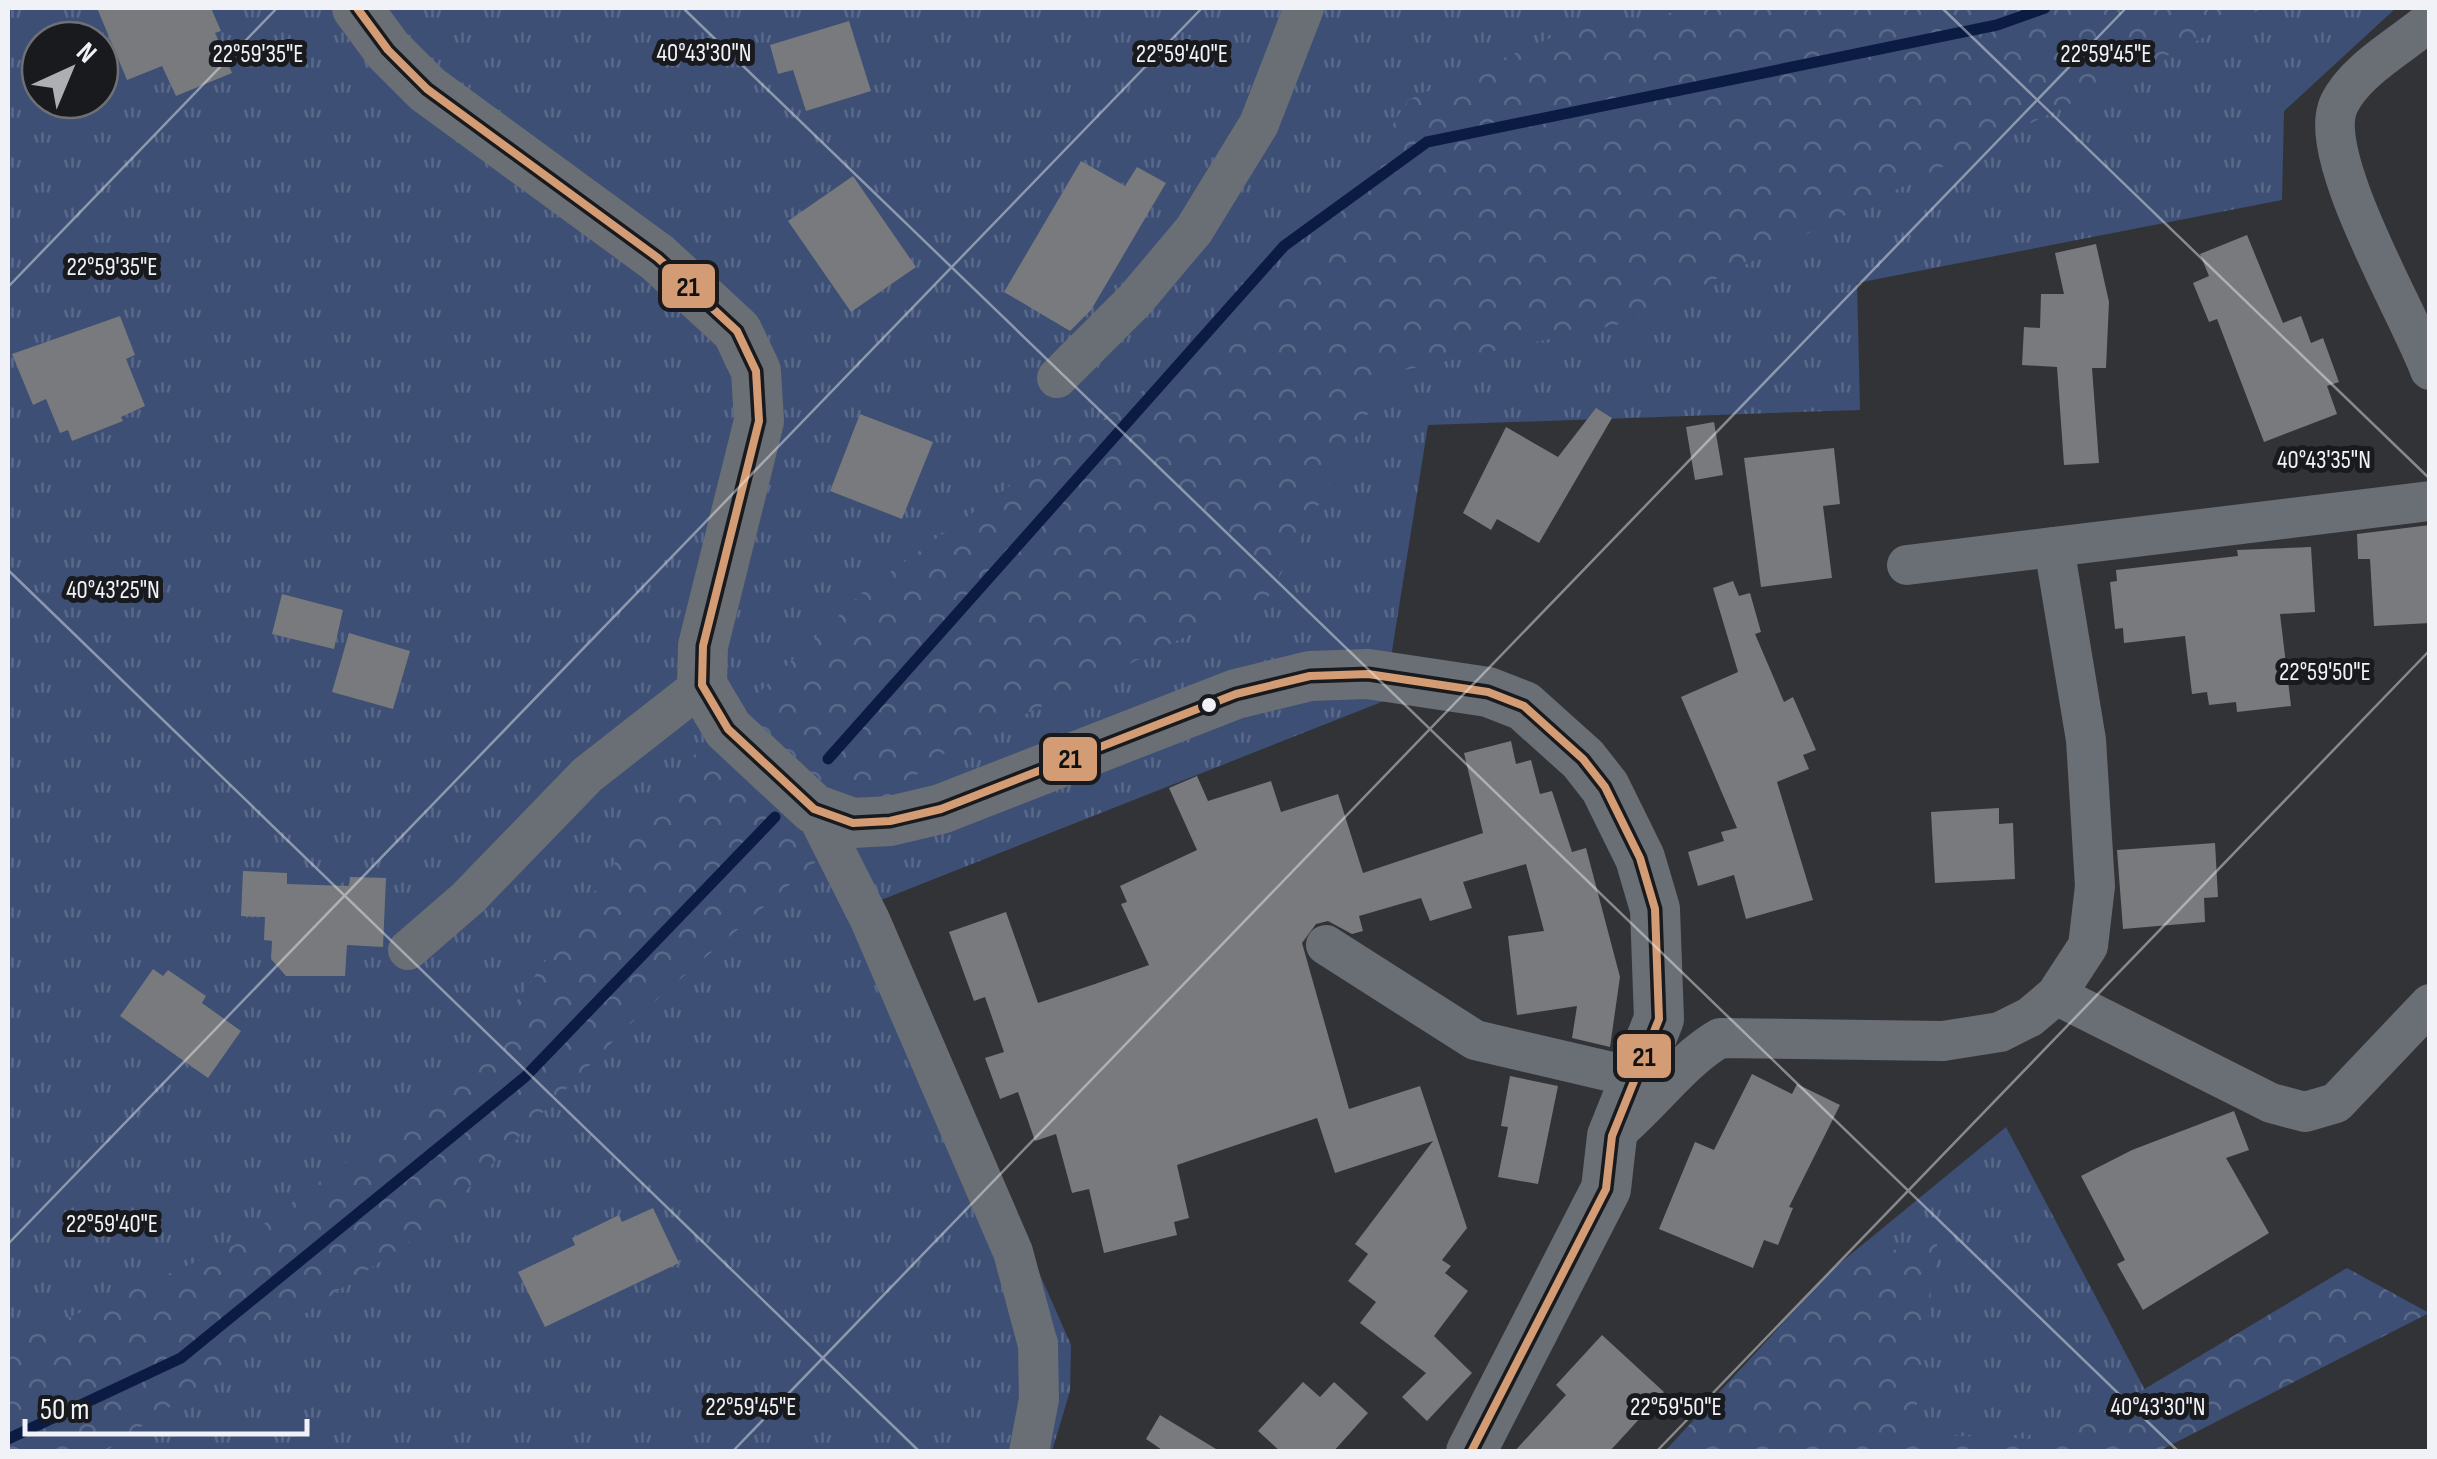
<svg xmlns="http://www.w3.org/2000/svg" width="2437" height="1459" font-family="'Sofia Sans Condensed',sans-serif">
  <defs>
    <pattern id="grass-tufts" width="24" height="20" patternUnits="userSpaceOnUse" patternTransform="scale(2.5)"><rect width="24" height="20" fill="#3d4f74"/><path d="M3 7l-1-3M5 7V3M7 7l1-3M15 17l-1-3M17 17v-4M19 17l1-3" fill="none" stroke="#596989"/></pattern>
    <pattern id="forest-crowns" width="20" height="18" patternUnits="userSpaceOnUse" patternTransform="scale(2.5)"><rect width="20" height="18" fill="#3d4f74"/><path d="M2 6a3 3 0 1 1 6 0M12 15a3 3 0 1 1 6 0" fill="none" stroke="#596989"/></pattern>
  </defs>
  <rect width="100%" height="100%" fill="#323337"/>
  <g fill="url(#grass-tufts)" fill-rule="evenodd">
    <path d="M8,8H2396L2284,111L2282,200L1857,283L1860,410L1428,425L1384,701L876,902L1071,1345L1070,1391L1052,1451L8,1452ZM40,40H100V100H40Z"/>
    <polygon points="2006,1127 2155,1409 2109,1451 1665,1452 1834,1268"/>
  </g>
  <g fill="url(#forest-crowns)">
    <polygon points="1700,8 2263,8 1629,322 1390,373 1269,596 937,757 640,1014 430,1227 106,1451 8,1451 8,1344 239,1243 471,1066 684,765 865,590 1295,281 1408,100 1571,29"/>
    <polygon points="1938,1237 1913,1434 2059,1440 2347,1268 2429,1313 2159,1451 1665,1451 1834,1268"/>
  </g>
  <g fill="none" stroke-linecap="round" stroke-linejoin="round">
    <g stroke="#0c1b44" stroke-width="11">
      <polyline points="828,759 1284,246 1427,142 1997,25 2045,8"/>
      <polyline points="8,1439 181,1358 525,1077 775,817"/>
    </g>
  </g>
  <g fill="#787a7d">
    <polygon points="97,8 211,8 221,31 215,33 232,73 176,96 162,66 127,80"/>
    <polygon points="849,21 871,91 806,111 793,70 778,74 770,45"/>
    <polygon points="1081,161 1125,186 1137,167 1166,183 1091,310 1070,331 1004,292"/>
    <polygon points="853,176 916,267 851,312 788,221"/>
    <polygon points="2247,235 2283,323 2301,316 2311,343 2323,338 2339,382 2327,386 2337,414 2264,442 2217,319 2209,322 2193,283 2209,276 2200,254"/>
    <polygon points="2096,244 2109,302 2106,368 2092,368 2099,463 2064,465 2057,367 2022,365 2024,327 2040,328 2041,294 2064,294 2055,253"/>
    <polygon points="120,316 135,355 126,359 145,406 121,417 123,421 72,441 68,430 60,433 46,399 33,405 12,354"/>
    <polygon points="1596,408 1612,418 1539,543 1497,519 1491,530 1463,513 1506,427 1558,457"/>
    <polygon points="860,414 933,442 902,519 830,491"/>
    <polygon points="1714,422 1723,475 1695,480 1686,427"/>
    <polygon points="1834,448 1840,504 1823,506 1832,578 1761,587 1744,458"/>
    <polygon points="2430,525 2430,623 2374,626 2370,559 2358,559 2357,534"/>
    <polygon points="2311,547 2315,612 2280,614 2291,706 2237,712 2236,702 2209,705 2207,692 2192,694 2185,636 2124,643 2123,628 2115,629 2110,582 2117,581 2116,570 2238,556 2237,550"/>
    <polygon points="1733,581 1739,596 1750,593 1761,632 1755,634 1784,702 1793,697 1816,750 1803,755 1809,769 1777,782 1813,900 1746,919 1734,875 1698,886 1688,852 1724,841 1721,832 1737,828 1681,697 1738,672 1713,588"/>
    <polygon points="282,594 343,610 334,649 272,634"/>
    <polygon points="349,633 410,651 393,709 332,692"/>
    <polygon points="1511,741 1516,764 1531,760 1540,794 1552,791 1572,852 1586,848 1620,977 1610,1047 1572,1038 1577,1006 1517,1015 1508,936 1544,931 1526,864 1463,882 1472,908 1430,921 1421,898 1359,916 1363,931 1352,934 1328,921 1316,924 1302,943 1349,1109 1420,1086 1467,1228 1442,1260 1451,1266 1445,1273 1468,1291 1434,1336 1472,1373 1427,1421 1402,1397 1426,1373 1360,1323 1376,1302 1348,1281 1368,1254 1355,1244 1433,1141 1335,1173 1317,1118 1177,1165 1189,1218 1174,1222 1177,1235 1104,1253 1089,1189 1072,1193 1056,1134 1035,1141 1018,1092 1000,1099 985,1058 1004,1052 985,997 974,1001 949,932 1006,912 1038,1003 1095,984 1149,965 1121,904 1127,902 1120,886 1197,850 1169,788 1197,776 1208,801 1271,781 1281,812 1338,794 1363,873 1483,833 1464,753"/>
    <polygon points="1999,808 1999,824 2013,823 2015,879 1935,883 1931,812"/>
    <polygon points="2215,843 2218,897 2204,898 2205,922 2123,929 2117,850"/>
    <polygon points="243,871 287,873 287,884 349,886 350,877 386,878 383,947 347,945 345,976 286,976 271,959 272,941 264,940 265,917 241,916"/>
    <polygon points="153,969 163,976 168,970 206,996 202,1003 241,1031 208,1078 120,1016"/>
    <polygon points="1752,1074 1792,1094 1797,1084 1840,1105 1789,1207 1793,1208 1778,1245 1764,1240 1753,1268 1659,1229 1695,1142 1714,1150"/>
    <polygon points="1510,1076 1558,1086 1538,1184 1498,1177 1508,1127 1501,1126"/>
    <polygon points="2234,1111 2249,1150 2226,1158 2269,1233 2143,1310 2117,1264 2125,1260 2081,1176 2132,1150"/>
    <polygon points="653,1208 679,1263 545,1327 518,1272 575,1245 572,1238 619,1215 622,1222"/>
    <polygon points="1602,1335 1664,1392 1609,1452 1514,1452 1566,1395 1556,1385"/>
    <polygon points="1303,1382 1320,1397 1334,1382 1368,1413 1333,1452 1281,1452 1258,1431"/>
    <polygon points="1160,1415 1221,1452 1165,1452 1146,1439"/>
  </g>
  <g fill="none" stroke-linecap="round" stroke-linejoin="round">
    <g stroke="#6a6e75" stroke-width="40">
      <path d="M2430,21C2402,45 2355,70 2339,104C2315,156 2409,313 2430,370"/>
      <polyline points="1057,378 1135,300 1194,230 1259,124 1304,8"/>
      <polyline points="1907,565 2430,501"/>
      <polyline points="814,809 870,920 1013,1252 1038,1345 1039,1399 1029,1452"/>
      <polyline points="1326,945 1475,1040 1633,1077"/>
      <polyline points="408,950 468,898 587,775 702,685"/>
      <polyline points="2056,995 2271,1103 2305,1112 2336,1103 2430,1004"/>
      <path d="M1612,1136C1650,1106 1679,1062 1720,1038L1943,1041L2000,1032L2030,1017L2056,995L2088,946L2095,886L2086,740L2054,547"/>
    </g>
    <polyline stroke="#6a6e75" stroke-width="50" points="357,8 388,50 427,89 658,258 737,331 756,371 759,421 703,646 702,685 728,729 814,809 853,823 890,821 941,809 1236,694 1310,676 1368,674 1488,692 1524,706 1583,759 1605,787 1640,858 1655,909 1659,1019 1612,1136 1606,1189 1471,1452"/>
    <g stroke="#191a1e" stroke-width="15">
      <polyline id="bus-1" points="357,8 388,50 427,89 658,258 737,331 756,371 759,421 703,646 702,685 728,729 814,809 853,823 890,821 941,809 1236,694 1310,676 1368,674 1488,692 1524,706 1583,759 1605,787 1640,858 1655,909 1659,1019 1612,1136 1606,1189 1471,1452"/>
    </g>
    <use href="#bus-1" stroke="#d39c74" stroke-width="8"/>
  </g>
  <path fill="none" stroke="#f0f2f7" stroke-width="2.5" stroke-opacity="0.45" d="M683,8L2179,1452M1942,8L2430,479M8,287L277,8M8,570L920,1452M8,1244L1202,8M732,1452L2126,8M1656,1452L2430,650"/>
  <circle fill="#f0f2f7" stroke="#191a1e" stroke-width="4" cx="1209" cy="705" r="9"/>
  <g font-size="25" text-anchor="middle" fill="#f0f2f7" stroke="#191a1e" stroke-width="10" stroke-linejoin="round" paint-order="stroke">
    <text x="704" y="61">40°43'30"N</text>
    <text x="258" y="62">22°59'35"E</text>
    <text x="1182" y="62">22°59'40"E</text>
    <text x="2106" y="62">22°59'45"E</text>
    <text x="112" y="275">22°59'35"E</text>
    <text x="2324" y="468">40°43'35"N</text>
    <text x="113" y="598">40°43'25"N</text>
    <text x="2325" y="680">22°59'50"E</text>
    <text x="112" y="1232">22°59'40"E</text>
    <text x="751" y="1415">22°59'45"E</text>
    <text x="1676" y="1415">22°59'50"E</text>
    <text x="2158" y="1415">40°43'30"N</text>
  </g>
  <g stroke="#191a1e" stroke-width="4">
    <rect x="660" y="262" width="57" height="48" rx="10" fill="#d39c74"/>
    <rect x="1041" y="735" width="58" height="48" rx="10" fill="#d39c74"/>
    <rect x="1615" y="1032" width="58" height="48" rx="10" fill="#d39c74"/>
  </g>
  <g font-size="28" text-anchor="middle" font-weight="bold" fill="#111">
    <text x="688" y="296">21</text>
    <text x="1070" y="768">21</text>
    <text x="1644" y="1066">21</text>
  </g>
  <rect width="2437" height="1459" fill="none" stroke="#f0f2f7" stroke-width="20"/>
  <g transform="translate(70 70) rotate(44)"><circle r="48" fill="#191a1e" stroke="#6f7075" stroke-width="2.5"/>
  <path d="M0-8L18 38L0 25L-18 38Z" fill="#aeafb4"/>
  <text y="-15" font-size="28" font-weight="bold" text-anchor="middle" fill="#f0f2f7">N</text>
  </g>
  <path d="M25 1419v15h282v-15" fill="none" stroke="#f0f2f7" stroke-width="5"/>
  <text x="40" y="1419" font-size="30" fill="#f0f2f7" stroke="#191a1e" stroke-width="8" paint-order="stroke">50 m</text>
</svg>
